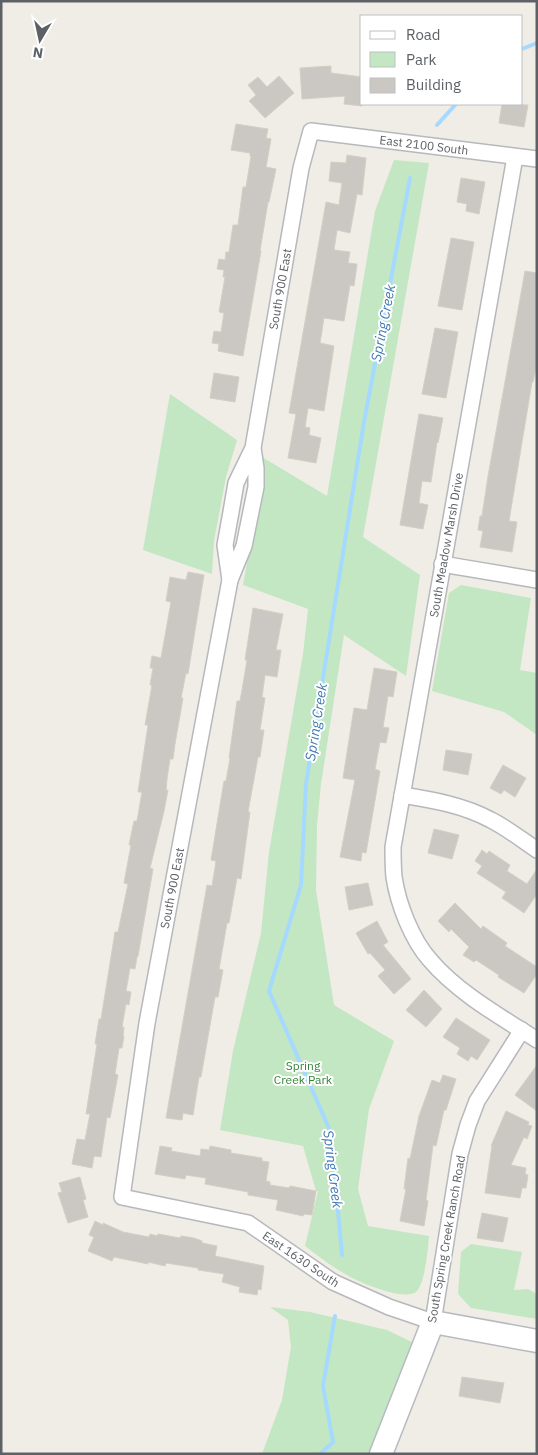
<svg xmlns="http://www.w3.org/2000/svg" width="538" height="1455" font-family="'IBM Plex Sans',sans-serif">
  <rect width="100%" height="100%" fill="#f0ede6"/>
  <g fill="#c2e7c2">
    <path d="M394,160L429,163L363,537L420,575L406,676L344,635L321,784L317,825L316,890L334,1005L394,1041L369,1109L358,1189L368,1226L429,1236C428,1248 425,1285 416,1292C410,1296 400,1294 393,1293C355,1283 336,1270 305,1246L318,1191H316L303,1146L220,1130L233,1051L261,933L269,852L303,654L308,609L243,585L262,478V457L327,496L375,211Z"/>
    <polygon points="170,394 237,440 226,477 214,541 212,574 143,550"/>
    <polygon points="461,585 531,598 520,670 537,673 537,735 504,712 432,691 449,593"/>
    <polygon points="471,1244 522,1252 514,1290 528,1289 537,1294 537,1319 471,1308 458,1294 461,1252"/>
    <polygon points="270,1307 310,1312 387,1330 416,1344 371,1454 262,1454 282,1400 291,1347 288,1320"/>
  </g>
  <g fill="none" stroke-linecap="round" stroke-linejoin="round">
    <g stroke="#a6d9ff" stroke-width="4">
      <polyline points="522,49 537,43"/>
      <polyline points="437,125 456,104"/>
      <polyline points="342,1255 331,1133 269,991 301,885 306,784 364,422 410,178"/>
      <polyline points="320,1454 333,1442 323,1386 335,1316"/>
    </g>
  </g>
  <g fill="#cbc8c3" stroke="#d4cfc4">
    <polygon points="331,66 331,73 362,77 362,106 344,104 345,96 302,99 300,68"/>
    <polygon points="279,76 294,93 265,118 249,101 256,95 248,85 258,77 267,87"/>
    <polygon points="502,104 528,105 524,127 499,123"/>
    <polygon points="236,124 268,129 266,138 271,139 266,167 276,169 269,202 268,202 260,251 261,251 243,356 218,351 219,344 212,343 214,331 221,332 224,313 219,312 225,277 223,277 224,270 217,269 219,259 225,260 226,252 229,252 233,225 238,225 243,187 246,187 251,156 250,156 250,153 231,150"/>
    <polygon points="347,155 366,158 362,195 357,194 350,233 337,230 334,250 350,252 348,263 357,264 354,286 350,285 344,321 324,318 320,343 334,346 324,411 308,408 305,427 310,428 309,435 321,438 316,463 288,458 296,414 289,413 326,202 339,205 342,183 329,181 331,162 346,163"/>
    <polygon points="461,178 485,182 479,214 466,211 467,204 457,202"/>
    <polygon points="451,238 474,242 462,310 438,306"/>
    <polygon points="525,271 537,273 537,364 533,382 532,382 509,521 517,522 512,552 480,547 483,531 478,530 480,516 482,516 488,476"/>
    <polygon points="435,328 458,332 446,398 422,394"/>
    <polygon points="214,373 239,377 235,402 210,398"/>
    <polygon points="419,414 443,418 438,443 437,442 431,482 422,481 419,503 428,505 423,529 400,525"/>
    <polygon points="188,572 204,575 188,674 186,673 181,698 183,698 175,744 173,759 170,759 167,779 166,790 168,790 164,811 150,868 153,869 138,956 137,957 135,969 130,968 126,991 131,992 129,1005 126,1004 122,1027 124,1027 123,1036 124,1036 122,1048 119,1048 115,1074 118,1075 110,1118 107,1117 101,1157 94,1156 92,1168 72,1164 77,1139 85,1140 90,1114 86,1114 97,1044 95,1044 99,1019 101,1019 115,932 118,932 128,884 124,883 131,845 129,845 134,821 137,821 142,792 138,792 148,725 145,725 152,685 150,685 153,668 150,668 152,656 161,658 171,602 166,601 170,577 186,580"/>
    <polygon points="253,608 283,614 276,650 281,650 277,677 265,675 262,697 265,698 260,730 264,730 260,757 258,757 248,812 250,812 241,879 237,878 229,923 227,923 219,969 223,970 218,997 215,997 201,1077 199,1077 193,1115 183,1113 182,1120 166,1118 207,885 212,886 216,861 211,860 224,781 226,781 230,758 229,758 237,701 240,701 242,690 247,660 245,660"/>
    <polygon points="374,668 397,672 393,697 388,696 383,727 389,728 386,743 380,742 375,769 380,771 366,853 362,852 361,861 340,857 355,780 343,778 354,708 367,710"/>
    <polygon points="446,750 472,754 468,775 443,770"/>
    <polygon points="503,765 526,778 515,797 504,790 501,794 490,788"/>
    <polygon points="434,829 459,835 452,859 428,853"/>
    <polygon points="482,850 487,854 489,851 510,865 507,871 527,884 537,869 537,894 524,913 502,898 506,892 477,873 482,866 475,861"/>
    <polygon points="368,883 373,905 349,910 345,887"/>
    <polygon points="455,903 481,929 483,926 507,943 505,946 537,967 537,974 524,993 498,977 499,975 476,960 474,962 463,955 469,947 451,929 449,932 438,921"/>
    <polygon points="377,921 388,942 383,945 411,979 394,994 378,976 385,970 370,953 368,954 356,933"/>
    <polygon points="424,990 442,1009 426,1027 406,1010"/>
    <polygon points="456,1018 490,1040 477,1060 471,1056 468,1061 457,1054 460,1048 443,1037"/>
    <polygon points="537,1065 537,1111 515,1095"/>
    <polygon points="443,1075 456,1079 446,1110 444,1110 436,1146 433,1145 426,1200 428,1201 424,1226 400,1221 406,1189 404,1189 408,1158 410,1159 419,1116 432,1080 440,1083"/>
    <polygon points="506,1111 529,1122 528,1125 532,1126 527,1139 524,1137 511,1165 526,1168 525,1174 528,1175 526,1188 522,1188 520,1198 485,1193 492,1146 491,1146"/>
    <polygon points="160,1146 172,1148 171,1151 200,1156 201,1149 209,1150 210,1146 231,1150 231,1153 262,1158 262,1161 269,1162 266,1181 270,1182 270,1185 289,1188 290,1186 316,1191 312,1215 304,1214 303,1216 276,1210 278,1200 248,1195 248,1192 205,1184 206,1178 186,1175 185,1179 155,1174"/>
    <polygon points="80,1177 86,1199 83,1200 88,1217 68,1223 58,1193 62,1192 59,1183"/>
    <polygon points="482,1213 508,1218 503,1242 477,1238"/>
    <polygon points="95,1221 103,1225 103,1223 123,1232 149,1237 150,1234 157,1236 158,1234 180,1238 181,1236 194,1238 202,1241 202,1243 217,1246 215,1256 264,1266 261,1290 258,1289 257,1295 239,1292 240,1287 222,1282 224,1274 198,1270 198,1268 166,1263 165,1266 148,1262 148,1264 114,1257 112,1261 88,1251 94,1237 89,1235"/>
    <polygon points="462,1377 504,1383 500,1403 459,1396"/>
  </g>
  <g fill="none" stroke-linecap="round" stroke-linejoin="round">
    <g stroke="#b6b8bc" stroke-width="18">
      <g id="street">
        <path d="M515,157L393,847C393,857 393,867 394,877C398,904 412,940 430,960C458,993 501,1017 537,1040"/>
        <polyline points="253,448 256,468 256,487 244,546 230,580 225,545 231,512 236,483 253,448 301,168 311,131 537,159"/>
        <polyline points="442,564 537,580"/>
        <polyline points="230,580 147,1023 122,1197 248,1223 333,1282 389,1307 433,1322 460,1154 468,1125 477,1101 522,1030"/>
        <path d="M402,795C433,800 463,805 491,820C507,828 522,840 537,850"/>
      </g>
    </g>
    <g stroke="#b7babf" stroke-width="25">
      <polyline id="secondary" points="381,1454 433,1322 537,1341"/>
    </g>
    <use href="#street" stroke="#fff" stroke-width="15"/>
    <use href="#secondary" stroke="#fff" stroke-width="22"/>
  </g>
  <g text-anchor="middle" dominant-baseline="central" stroke-width="4" stroke-linejoin="round" paint-order="stroke">
    <g font-size="12" fill="#5d6166" stroke="#fff">
      <text transform="translate(424 145) rotate(7)">East 2100 South</text>
      <text transform="translate(280 289) rotate(-80)">South 900 East</text>
      <text transform="translate(446 545) rotate(-80)">South Meadow Marsh Drive</text>
      <text transform="translate(172 888) rotate(-79)">South 900 East</text>
      <text transform="translate(446 1239) rotate(-80)">South Spring Creek Ranch Road</text>
      <text transform="translate(301 1259) rotate(34)">East 1630 South</text>
    </g>
    <g font-size="12" fill="#358538" stroke="#fff">
      <text x="303" y="1065">Spring<tspan x="303" dy="14">Creek Park</tspan></text>
    </g>
    <g font-size="14" font-style="italic" fill="#4279b2" stroke="#fff">
      <text transform="translate(383 323) rotate(-79)">Spring Creek</text>
      <text transform="translate(316 722) rotate(-81)">Spring Creek</text>
      <text transform="translate(333 1169) rotate(83)">Spring Creek</text>
    </g>
  </g>
  <rect width="538" height="1455" fill="none" stroke="#5d6166" stroke-width="5"/>
  <rect x="360" y="15" width="162" height="90" fill="#ffffff" stroke="#bec0c2"/>
  <rect x="370" y="31" width="25" height="8" fill="#ffffff" stroke="#bec0c2"/>
  <text x="406" y="40" font-size="15" fill="#5d6166">Road</text>
  <rect x="370" y="52" width="25" height="15" fill="#c2e7c2" stroke="#bec0c2"/>
  <text x="406" y="65" font-size="15" fill="#5d6166">Park</text>
  <rect x="370" y="78" width="25" height="15" fill="#cbc8c3" stroke="#bec0c2"/>
  <text x="406" y="90" font-size="15" fill="#5d6166">Building</text>
  <g transform="translate(40 40) rotate(189)" stroke="#ffffff" stroke-width="4" paint-order="stroke">
  <path d="M0-4L9 19L0 12L-9 19Z" fill="#5d6166"/>
  <text y="-8" font-size="14" font-weight="bold" text-anchor="middle" fill="#5d6166">N</text>
  </g>
</svg>
